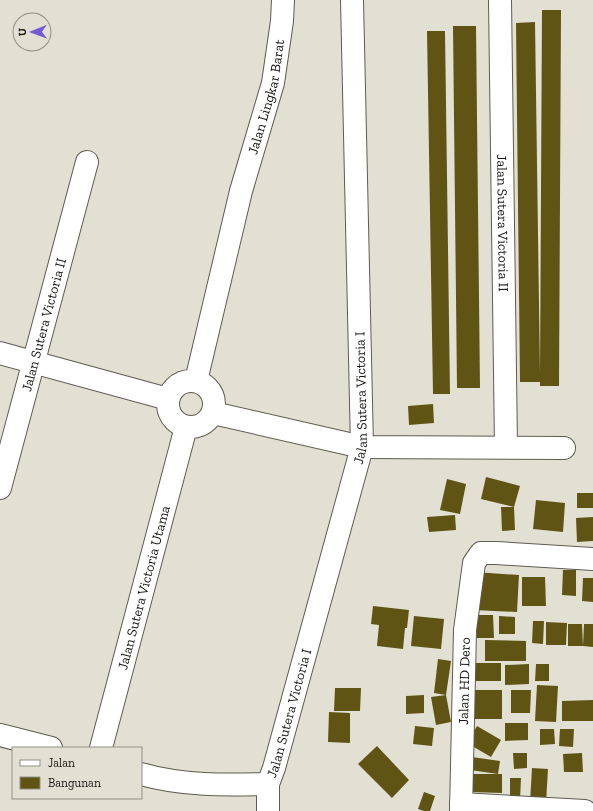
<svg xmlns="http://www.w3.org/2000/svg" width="593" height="811" font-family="'Zilla Slab',serif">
  <rect width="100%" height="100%" fill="#e2e0d2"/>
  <g fill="#605414">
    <polygon points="542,10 561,10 559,386 540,386 540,382 520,382 516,23 535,22 540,374"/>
    <polygon points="453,26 476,26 480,388 457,388"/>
    <polygon points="427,31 445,31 450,394 433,394"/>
    <polygon points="433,404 434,423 409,425 408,406"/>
    <polygon points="486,477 520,486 514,507 481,499"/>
    <polygon points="447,479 466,484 460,514 440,510"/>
    <rect x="577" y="493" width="16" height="15"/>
    <polygon points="536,500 565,503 563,532 533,529"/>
    <polygon points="501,507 514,507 515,530 502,531"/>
    <polygon points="455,515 456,530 429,532 427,517"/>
    <polygon points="593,517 593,541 577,542 576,518"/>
    <polygon points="563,570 576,570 576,596 562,595"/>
    <polygon points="475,572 519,575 517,612 473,610"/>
    <polygon points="522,577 545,577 546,606 522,606"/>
    <polygon points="583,578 593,578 593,602 582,601"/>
    <polygon points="373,606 409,610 407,628 405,628 403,649 377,646 379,625 371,624"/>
    <polygon points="477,615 493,615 494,638 477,638"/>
    <polygon points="414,616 444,619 441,649 411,646"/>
    <polygon points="499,616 515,617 515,634 499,634"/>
    <polygon points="533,621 544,621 543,644 532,643"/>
    <polygon points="546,622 567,623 566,645 546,645"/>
    <polygon points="568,624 582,624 583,646 568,646"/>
    <polygon points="584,624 593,624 593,647 583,646"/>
    <polygon points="485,640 526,641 526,661 485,661"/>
    <polygon points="438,659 451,661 446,695 451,722 436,725 431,697 446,695 434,693"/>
    <rect x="469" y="663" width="32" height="18"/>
    <polygon points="529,664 529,684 505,685 505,665"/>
    <polygon points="536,664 549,664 549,681 535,681"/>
    <polygon points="537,685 558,686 556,722 535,721"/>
    <polygon points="335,688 361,688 360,711 334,711"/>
    <rect x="468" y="690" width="34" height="29"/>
    <polygon points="511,690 531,690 530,713 511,713"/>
    <polygon points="424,695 424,713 406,714 406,696"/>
    <polygon points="593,700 593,721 562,721 562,701"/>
    <polygon points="329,712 350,713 350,743 328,742"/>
    <polygon points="505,723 528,723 528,740 505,741"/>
    <polygon points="415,726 434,728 432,746 413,744"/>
    <polygon points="477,726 501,740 491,757 467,743"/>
    <polygon points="540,729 554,729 555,744 540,745"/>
    <polygon points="560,729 574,729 573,747 559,746"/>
    <polygon points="377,746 409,780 392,798 358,764"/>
    <polygon points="513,753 527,753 527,768 514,769"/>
    <polygon points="582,753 583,772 564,772 563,754"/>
    <polygon points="472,757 500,761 498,774 470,770"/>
    <polygon points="532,768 548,769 546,803 530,802"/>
    <polygon points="470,774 502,774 502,793 470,792"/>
    <polygon points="510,778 521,778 520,800 510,800"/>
    <polygon points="424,792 435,796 430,811 424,811 418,809"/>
  </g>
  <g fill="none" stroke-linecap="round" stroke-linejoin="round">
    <g stroke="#5e5c50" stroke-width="24">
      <g id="minor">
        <path id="s1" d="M500,0L506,447"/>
        <polyline points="0,353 168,399"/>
        <circle cx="191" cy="404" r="23"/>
        <path id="s2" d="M196,381L241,191L273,83L282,21L283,0"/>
        <polyline points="213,413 362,447 564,448"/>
        <path id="s3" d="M0,488L87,162"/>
        <polyline points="0,735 51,748"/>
        <path id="s4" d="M101,748L186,427"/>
        <path d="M141,774C183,786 225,785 268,784"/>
        <polyline points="461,804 585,811"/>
        <path id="s5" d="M268,811V784L274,768L362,447L352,0"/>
        <path id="s6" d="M461,811L465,630L474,563L481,553H496L593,559"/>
      </g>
    </g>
    <use href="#minor" stroke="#fff" stroke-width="22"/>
  </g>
  <g text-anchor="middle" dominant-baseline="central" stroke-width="4" stroke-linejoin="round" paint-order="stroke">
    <g font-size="14" fill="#171612" stroke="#e2e0d2">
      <text stroke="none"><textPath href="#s2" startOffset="293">Jalan Lingkar Barat</textPath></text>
      <text stroke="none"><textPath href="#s1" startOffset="223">Jalan Sutera Victoria II</textPath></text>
      <text stroke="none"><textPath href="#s3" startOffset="169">Jalan Sutera Victoria II</textPath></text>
      <text stroke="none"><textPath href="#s5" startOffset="426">Jalan Sutera Victoria I</textPath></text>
      <text stroke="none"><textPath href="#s4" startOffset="166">Jalan Sutera Victoria Utama</textPath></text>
      <text stroke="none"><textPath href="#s6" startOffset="130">Jalan HD Dero</textPath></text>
      <text stroke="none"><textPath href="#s5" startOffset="101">Jalan Sutera Victoria I</textPath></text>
    </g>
  </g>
  <rect x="12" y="747" width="130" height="52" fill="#e2e0d2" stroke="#918f85"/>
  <rect x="20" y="760" width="20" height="6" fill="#ffffff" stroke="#918f85"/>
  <text x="48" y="767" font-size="12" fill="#171612">Jalan</text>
  <rect x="20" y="777" width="20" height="12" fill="#605414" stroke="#918f85"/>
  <text x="48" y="787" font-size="12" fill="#171612">Bangunan</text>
  <g transform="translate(32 32) rotate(269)"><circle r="19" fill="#e2e0d2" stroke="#918f85"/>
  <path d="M0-3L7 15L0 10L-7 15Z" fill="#7359d3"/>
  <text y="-6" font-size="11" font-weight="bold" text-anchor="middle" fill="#171612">U</text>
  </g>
</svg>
